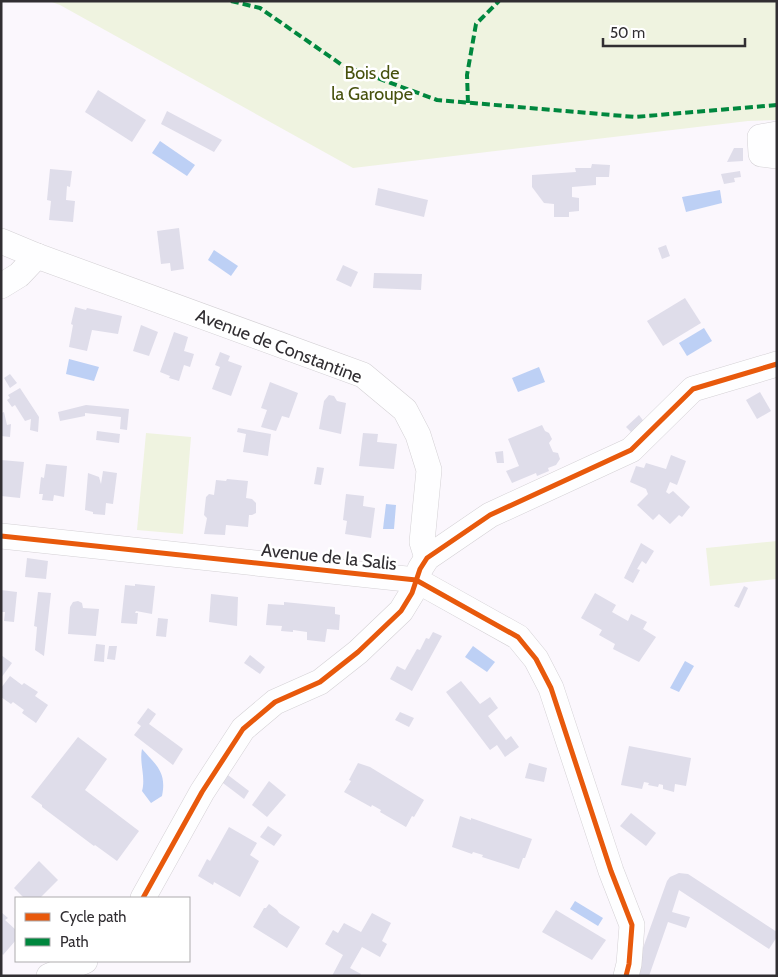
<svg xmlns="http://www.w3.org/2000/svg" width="778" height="977" font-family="Cabin,sans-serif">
  <rect width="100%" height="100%" fill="#fbf7fd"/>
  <g fill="#eff3e0">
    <polygon points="49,1 777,1 777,120 748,121 353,168 60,5"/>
    <polygon points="146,433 191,437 183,534 137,530"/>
    <polygon points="777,541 777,579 710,586 706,548"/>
  </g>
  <g fill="#bdd0f5">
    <polygon points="160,141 195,165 187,176 152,153"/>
    <polygon points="720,190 722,203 686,212 682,197"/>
    <polygon points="214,250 238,266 231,276 208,260"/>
    <polygon points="704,328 712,341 687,356 679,343"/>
    <polygon points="69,359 99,367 94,381 66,374"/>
    <polygon points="539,367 545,382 518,392 512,378"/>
    <polygon points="386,504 396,505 394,529 383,529"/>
    <polygon points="473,646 495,662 487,672 465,657"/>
    <polygon points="685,661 694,666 679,692 670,688"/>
    <path d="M142,749C156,765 167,772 162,796L151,803L142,791C146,777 139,763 142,749Z"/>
    <polygon points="575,901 603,918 598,926 570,909"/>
  </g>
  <g fill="#dfddea">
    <polygon points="98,90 146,120 132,142 85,112"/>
    <polygon points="167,111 222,140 214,152 161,124"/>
    <polygon points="734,148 743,148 743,161 727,162"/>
    <polygon points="592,164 610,165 609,177 596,177 596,185 572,187 572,197 579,198 579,211 569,212 569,217 554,217 554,204 544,203 532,187 532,175 576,172 575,168 591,168"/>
    <polygon points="50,169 72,171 70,187 67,186 66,200 75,201 73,222 49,220 51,201 47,200"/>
    <polygon points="740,171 741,177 734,178 735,182 724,184 721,174"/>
    <polygon points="378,188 428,200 424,217 375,205"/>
    <polygon points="179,228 184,269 171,271 170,263 161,264 157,231"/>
    <polygon points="666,245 670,256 662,259 658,248"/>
    <polygon points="343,265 358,272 351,287 336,280"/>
    <polygon points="374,273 422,274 421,290 373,288"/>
    <polygon points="685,298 701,323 663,346 647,321"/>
    <polygon points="75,307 86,310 87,308 122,316 118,334 92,330 87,351 69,347 73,325 71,324"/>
    <polygon points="141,325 158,332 149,356 133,351"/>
    <polygon points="174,332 188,337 184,351 194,354 190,367 184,365 179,381 169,378 170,376 160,372"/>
    <polygon points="220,352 230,356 228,361 242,366 231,396 212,389 220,367 215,365"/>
    <polygon points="10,374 17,383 10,388 4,378"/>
    <polygon points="270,382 298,393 289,418 282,416 276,431 261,427 267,410 261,408"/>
    <polygon points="20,388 39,417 38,432 30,430 31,419 25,421 15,405 12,407 7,400 10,398 8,395"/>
    <polygon points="760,392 771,411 757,419 746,400"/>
    <polygon points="329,395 334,396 337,401 346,403 341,434 319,429 324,401"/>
    <polygon points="86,405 129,409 127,430 120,429 121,417 85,413 85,416 60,421 58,412"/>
    <polygon points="4,412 7,425 11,424 10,437 1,436 1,413"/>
    <polygon points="639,415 645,423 633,434 626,427"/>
    <polygon points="542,425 545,431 549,433 552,439 549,443 553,452 558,453 560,459 556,465 548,468 549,471 537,476 536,473 512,483 506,471 519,466 508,439"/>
    <polygon points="238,428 271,434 268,456 243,452 246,434 237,432"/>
    <polygon points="97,431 120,434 119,443 96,440"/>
    <polygon points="363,433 378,434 377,442 397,444 394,469 359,466"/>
    <polygon points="503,451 504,463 497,463 495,452"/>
    <polygon points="671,455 686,461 677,485 670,482 666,492 669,494 673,491 690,507 682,517 679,515 670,524 659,514 653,520 637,505 648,494 646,489 630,482 636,466 644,468 646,463 666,469"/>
    <polygon points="1,460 24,462 20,498 1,496"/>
    <polygon points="46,464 67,466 64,497 54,495 53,501 42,500 43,494 39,494 41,477 44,478"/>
    <polygon points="317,467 324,468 321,485 314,484"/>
    <polygon points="103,471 117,473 113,504 106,503 105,515 93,514 93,512 85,510 88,473 99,477 101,484"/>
    <polygon points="227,479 248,481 246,498 252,499 256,503 256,513 252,515 249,515 248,527 226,525 225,535 204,534 207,518 204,515 206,497 209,494 214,495 216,480 226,481"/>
    <polygon points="346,494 364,496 363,506 375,508 371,538 345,534 347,521 343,520"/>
    <polygon points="641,543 654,551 646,564 642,561 637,569 640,570 633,583 624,578"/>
    <polygon points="27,558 48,561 46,579 25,577"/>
    <polygon points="135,584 155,586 152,614 136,611 135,613 138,613 137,624 121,623 125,585 135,586"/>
    <polygon points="744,586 748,588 739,608 734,606"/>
    <polygon points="1,590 17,592 14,622 4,621 5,612 1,612"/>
    <polygon points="38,592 51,593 44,656 35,650 37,627 34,626"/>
    <polygon points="595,593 616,605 612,612 628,621 631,614 647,622 643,629 656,637 639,662 613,649 615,644 599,635 602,630 581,618"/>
    <polygon points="211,594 238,597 237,626 209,622"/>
    <polygon points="78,601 82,603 83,608 99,609 96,636 68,634 70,607 73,602"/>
    <polygon points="284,602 335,607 335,614 340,615 339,630 327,629 325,642 307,640 307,632 293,630 293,632 281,631 282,626 266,625 268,604 284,605"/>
    <polygon points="158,618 168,619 166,637 156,636"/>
    <polygon points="433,632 442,636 412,691 390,679 397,666 405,670 417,649 420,650 426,638 429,639"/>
    <polygon points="96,644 105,645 104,662 94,661"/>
    <polygon points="109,646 117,646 115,660 107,659"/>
    <polygon points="1,655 12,663 1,678"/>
    <polygon points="250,655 265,667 260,674 244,663"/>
    <polygon points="10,676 22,685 24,683 38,692 35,696 48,705 36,723 22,713 24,710 13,702 11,704 1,697 1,688"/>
    <polygon points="461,681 480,704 490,697 498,708 488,716 506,740 511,736 519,747 505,757 497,745 490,750 446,692"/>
    <polygon points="148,708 156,714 149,724 183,749 173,765 134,735 141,726 137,723"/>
    <polygon points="400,712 414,718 409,727 395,720"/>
    <polygon points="78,737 107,759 85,790 139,831 117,861 95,845 94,846 42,807 42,805 31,797"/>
    <polygon points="629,746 691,758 686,786 675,784 674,792 663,789 663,785 659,784 658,787 648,785 649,783 644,782 642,789 621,785"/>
    <polygon points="358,763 370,767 424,800 414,817 412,816 406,827 380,812 381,810 372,805 371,807 344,792 351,781 349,780"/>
    <polygon points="529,763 547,768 544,782 525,778"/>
    <polygon points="224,772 249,791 244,799 219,780"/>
    <polygon points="269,781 286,795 267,817 252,805"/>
    <polygon points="631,813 656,833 646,846 620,826"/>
    <polygon points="460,816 471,820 471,818 532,839 525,858 523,858 519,869 482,857 483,855 473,852 472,854 452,847"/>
    <polygon points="268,826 282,835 274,846 260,837"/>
    <polygon points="229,827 257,843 250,855 259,861 240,897 214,882 213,885 198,876 207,859 210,861"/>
    <polygon points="39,861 58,880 40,898 24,898 14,888"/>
    <polygon points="679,873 688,874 777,932 777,937 769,949 679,890 672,912 690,917 686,928 668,922 649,976 641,976 634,973 667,881 670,877"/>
    <polygon points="269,904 277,910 279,913 300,927 287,948 253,927 264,908 266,908"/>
    <polygon points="556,910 606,940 592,960 542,932"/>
    <polygon points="1,912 8,918 5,920 16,930 16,940 3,955 1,953"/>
    <polygon points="372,913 391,923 382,941 387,944 380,957 362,947 350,968 361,974 360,976 332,976 343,955 325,944 333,930 338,933 344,923 361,932"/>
  </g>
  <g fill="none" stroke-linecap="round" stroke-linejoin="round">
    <g stroke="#d4d1d5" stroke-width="26">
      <g id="minor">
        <polyline points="777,134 760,137 761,154 777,156"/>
        <polyline points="1,241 37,256 363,375 405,410 418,435 429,470 422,542 427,558"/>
        <polyline points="1,286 19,275 37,256"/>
        <polyline points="1,536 416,580 518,637 536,659 551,688 611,871 632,925 629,964 626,976"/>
        <polyline points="143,898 202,792 243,729 275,702 320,682 358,652 401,611 412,593 420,569 427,558 490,515 631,450 693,389 777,364"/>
        <polyline points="49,976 85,961"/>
      </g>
    </g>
    <use href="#minor" stroke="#fefeff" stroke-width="25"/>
    <g stroke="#00873e" stroke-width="4" stroke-dasharray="8 4" stroke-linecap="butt">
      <polyline points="231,1 260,8 342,65 437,100 635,117 777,105"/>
      <polyline points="468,103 467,75 476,24 499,1"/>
    </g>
    <g stroke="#fff" stroke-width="8">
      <g id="cycleway">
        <polyline points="1,536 416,580 518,637 536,659 551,688 611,871 632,925 629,964 626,976"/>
        <polyline points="143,898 202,792 243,729 275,702 320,682 358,652 401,611 412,593 420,569 427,558 490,515 631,450 693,389 777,364"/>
      </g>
    </g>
    <use href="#cycleway" stroke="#e8590c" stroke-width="5"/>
  </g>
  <g text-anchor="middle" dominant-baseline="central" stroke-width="5" stroke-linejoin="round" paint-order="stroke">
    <g font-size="18" fill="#47510d" stroke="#fff">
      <text x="372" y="73">Bois de<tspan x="372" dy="21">la Garoupe</tspan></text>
    </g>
    <g font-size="18" fill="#312e32" stroke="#fff">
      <text transform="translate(279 346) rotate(21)">Avenue de Constantine</text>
      <text transform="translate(329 557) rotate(6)">Avenue de la Salis</text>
    </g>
  </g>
  <rect width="778" height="977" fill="none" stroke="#312e32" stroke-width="5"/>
  <rect x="15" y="897" width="175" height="65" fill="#ffffff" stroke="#adabad"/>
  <rect x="25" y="913" width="25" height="8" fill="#e8590c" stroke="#adabad"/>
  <text x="60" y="922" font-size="15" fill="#312e32">Cycle path</text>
  <rect x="25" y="938" width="25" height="8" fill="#00873e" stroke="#adabad"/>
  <text x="60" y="947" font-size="15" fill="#312e32">Path</text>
  <path d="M603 38v8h142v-8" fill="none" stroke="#312e32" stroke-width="2.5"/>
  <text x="610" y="38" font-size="15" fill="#312e32" stroke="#ffffff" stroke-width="4" paint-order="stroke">50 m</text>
</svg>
